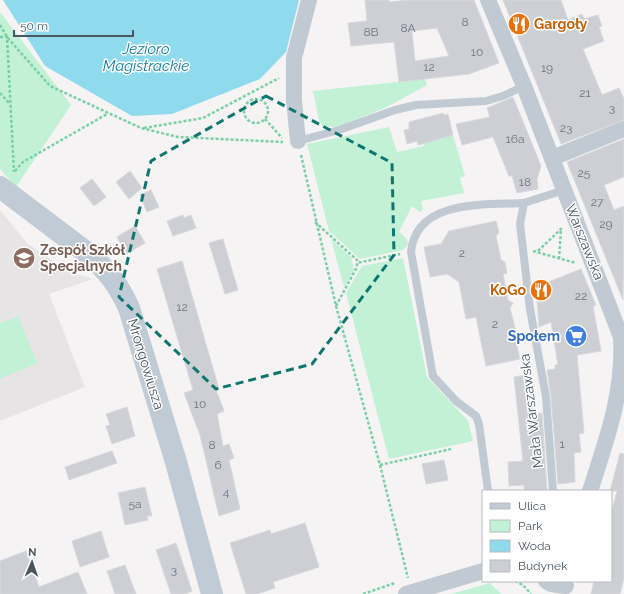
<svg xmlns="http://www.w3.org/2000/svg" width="624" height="594" font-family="Raleway,sans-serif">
  <rect width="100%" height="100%" fill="#f5f3f3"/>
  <polygon fill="#e6e4e5" points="0,210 28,244 69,272 93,279 49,294 85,387 0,421"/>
  <g fill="#c3f1d5">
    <polygon points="0,12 71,105 16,187 0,169"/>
    <polygon points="425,79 427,85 387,107 345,124 335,127 322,126 319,120 313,91"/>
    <polygon points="389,127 397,152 424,146 424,143 453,135 465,176 460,178 464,193 421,201 423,210 420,212 412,206 399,232 407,239 408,244 403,250 360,259 329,231 307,144"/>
    <polygon points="331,239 351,257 354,270 344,287"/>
    <polygon points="403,258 427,377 468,421 473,441 389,459 346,293 362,266"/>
    <polygon points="18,316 37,363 0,379 0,323"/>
    <polygon points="490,583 501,594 451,594"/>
  </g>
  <polygon fill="#90daee" points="3,0 299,0 286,52 260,79 172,114 132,116 45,66"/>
  <g fill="#cdcfd5" stroke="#d7d9de" fill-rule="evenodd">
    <path d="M365,0H389V2L408,0H474L499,63L469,74L399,82L394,42L351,46L348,23L367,21ZM437,28L449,56L415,61L412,31Z"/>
    <polygon points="503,0 561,0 568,20 582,14 584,19 598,15 602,26 599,27 604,41 583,49 602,95 619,88 624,99 624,120 561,144"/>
    <polygon points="513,97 541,166 537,179 538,189 517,193 512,176 509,176 493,137 462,145 456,124 490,117 487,108"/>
    <polygon points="443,113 444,115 448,114 453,135 418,145 417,141 407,144 404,130 409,129 409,122"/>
    <polygon points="624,139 624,177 604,185 614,210 624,206 623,300 567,162"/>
    <polygon points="130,171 142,188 129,199 116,182"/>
    <polygon points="92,179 106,197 94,206 80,188"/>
    <polygon points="151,190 159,207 147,212 140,195"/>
    <polygon points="183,215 184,218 191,215 196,228 173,236 167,221"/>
    <polygon points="496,221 499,232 496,236 501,260 505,262 507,273 503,274 508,300 513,303 510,308 517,336 515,338 520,359 486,366 476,317 466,319 459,282 447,274 430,277 424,247 441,244 449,231"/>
    <polygon points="135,226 145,243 126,254 117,237"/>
    <polygon points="223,239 238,290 225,294 209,243"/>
    <polygon points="182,261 219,389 216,390 224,411 217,414 223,446 229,444 234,458 229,460 240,509 219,516 200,435 184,393 193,390 157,269"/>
    <polygon points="581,269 596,305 593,306 601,351 577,355 584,433 579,434 581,452 574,453 575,482 558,484 551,397 547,370 555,369 555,365 558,365 551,322 539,327 536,287"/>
    <polygon points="526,375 535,414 542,413 547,491 524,491 524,485 509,486 508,462 523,461 514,377"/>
    <polygon points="127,407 135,436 112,444 106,426 110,425 106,414"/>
    <polygon points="112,451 117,463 69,480 65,467"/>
    <polygon points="620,453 624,454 624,578 620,594 591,594 594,581 611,581 611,514 617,491 610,491"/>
    <polygon points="444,460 448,480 426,484 422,464"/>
    <polygon points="145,487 152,516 147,516 148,520 125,525 118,493"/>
    <polygon points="305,523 319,567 273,582 275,588 257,594 246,594 230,543 270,530 271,534"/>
    <polygon points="101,531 109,557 80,567 72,541"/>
    <polygon points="176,543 192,591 185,594 171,594 156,550"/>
    <polygon points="26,551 39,587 78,572 87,594 0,594 0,561"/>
    <polygon points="125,565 131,581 136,594 115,594 107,571"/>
  </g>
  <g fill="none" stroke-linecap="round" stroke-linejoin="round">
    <g stroke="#7ad0a6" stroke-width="2.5" stroke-dasharray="3 2" stroke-linecap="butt">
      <polyline points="0,25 7,37 50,86 141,128 178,137 283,142"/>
      <polyline points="0,37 7,37 14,172"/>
      <polyline points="0,93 9,103"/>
      <circle cx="256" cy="111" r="12"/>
      <polyline points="265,119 282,138"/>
      <polyline points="144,128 203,118 279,78"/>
      <polyline points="301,155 336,306 380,465 408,578"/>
      <polyline points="15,171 23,162 107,114"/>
      <polyline points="315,222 357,260 357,263"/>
      <polyline points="533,251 576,263"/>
      <polyline points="538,251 562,228"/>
      <polyline points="559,259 561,229"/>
      <polyline points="336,306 357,267 357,263 400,254"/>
      <polyline points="380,465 451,449"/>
      <polyline points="515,581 523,585 531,594"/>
      <polyline points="363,594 395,583"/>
    </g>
    <g stroke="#c1cad2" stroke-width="8">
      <polyline points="298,141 339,130 395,110 416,105 486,101 503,96 524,86"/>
      <path d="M488,491L479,424L476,416L456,401L433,376L411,252C416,199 485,205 524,203"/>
      <polyline points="553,491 546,397 530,309 520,224 524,203 564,190"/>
    </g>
    <g stroke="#c1cad2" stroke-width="16">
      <path d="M488,0L524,86L621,337C624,393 607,438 590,491"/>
      <polyline points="298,141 294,100 294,58 309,0"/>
      <polyline points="552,158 624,129"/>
      <polyline points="546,581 551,584 566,586"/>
      <polyline points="406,594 483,571"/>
    </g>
    <path stroke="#c1cbd6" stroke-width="22" d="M0,187L90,255C108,271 119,286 129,308L176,462L212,594"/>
  </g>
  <path fill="none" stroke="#0f766e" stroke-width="3" stroke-dasharray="8 5" stroke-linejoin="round" d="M266,96L392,163L394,255L312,364L216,389L119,297L151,161Z"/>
  <defs>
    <g id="restaurant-disc" transform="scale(1.15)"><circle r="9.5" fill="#e8710a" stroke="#fff"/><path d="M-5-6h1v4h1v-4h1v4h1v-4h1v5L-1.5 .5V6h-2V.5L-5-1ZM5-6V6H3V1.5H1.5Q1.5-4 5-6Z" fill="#fff"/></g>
    <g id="school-disc" transform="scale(1.15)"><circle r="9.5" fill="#8d6e63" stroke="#fff"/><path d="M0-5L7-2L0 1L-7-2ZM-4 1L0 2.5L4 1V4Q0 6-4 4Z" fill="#fff"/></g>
    <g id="supermarket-disc" transform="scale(1.15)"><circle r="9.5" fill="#3f7fe0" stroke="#fff"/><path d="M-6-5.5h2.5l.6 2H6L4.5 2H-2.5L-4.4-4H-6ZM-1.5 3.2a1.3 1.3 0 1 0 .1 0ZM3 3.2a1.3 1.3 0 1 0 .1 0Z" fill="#fff"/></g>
  </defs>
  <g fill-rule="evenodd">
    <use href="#restaurant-disc" x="519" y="24"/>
    <use href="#school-disc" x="24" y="258"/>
    <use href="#restaurant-disc" x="541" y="290"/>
    <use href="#supermarket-disc" x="576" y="336"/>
  </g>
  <g text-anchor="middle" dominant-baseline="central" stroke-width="3" stroke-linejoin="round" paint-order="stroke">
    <g font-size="12" fill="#6b747e">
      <text x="465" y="22">8</text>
      <text x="408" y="28">8A</text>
      <text x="371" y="32">8B</text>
      <text x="477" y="52">10</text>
      <text x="429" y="67">12</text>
      <text x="547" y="68">19</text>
      <text x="585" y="93">21</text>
      <text x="612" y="108">3</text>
      <text x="566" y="128">23</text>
      <text x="515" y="139">16a</text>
      <text x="584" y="173">25</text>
      <text x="525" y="182">18</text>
      <text x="597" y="202">27</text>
      <text x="606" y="224">29</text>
      <text x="462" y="253">2</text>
      <text x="581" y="296">22</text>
      <text x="182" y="307">12</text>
      <text x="495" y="324">2</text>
      <text x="200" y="404">10</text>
      <text x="562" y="444">1</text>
      <text x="212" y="445">8</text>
      <text x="218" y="465">6</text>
      <text x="226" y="492">4</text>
      <text x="135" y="504">5a</text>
      <text x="174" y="570">3</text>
    </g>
    <g font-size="14" font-weight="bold" fill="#c56008" stroke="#fff" text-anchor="start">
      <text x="534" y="24">Gargoły</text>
      <text x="526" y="290" text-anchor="end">KoGo</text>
    </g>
    <g font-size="14" fill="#4a5661" stroke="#fff">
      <text transform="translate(585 242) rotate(68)">Warszawska</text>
      <text transform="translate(146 364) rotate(73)">Mrongowiusza</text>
      <text transform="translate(531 411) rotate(-97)">Mała Warszawska</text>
    </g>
    <g font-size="14" font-weight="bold" fill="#785e54" stroke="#fff" text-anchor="start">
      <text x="40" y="250">Zespół Szkół<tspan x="40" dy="16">Specjalnych</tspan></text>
    </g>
    <g font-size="14" font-weight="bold" fill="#366cbe" stroke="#fff" text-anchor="end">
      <text x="560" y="336">Społem</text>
    </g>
    <g font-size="15" font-style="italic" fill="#0c7c9b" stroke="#fff">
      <text x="146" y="49">Jezioro<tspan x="146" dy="17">Magistrackie</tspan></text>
    </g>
  </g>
  <rect x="482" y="490" width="130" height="92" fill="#ffffff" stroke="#b7bbc0"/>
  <rect x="490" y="503" width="20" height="6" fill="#c1cbd6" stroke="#b7bbc0"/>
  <text x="518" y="510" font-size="12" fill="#4a5661">Ulica</text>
  <rect x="490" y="520" width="20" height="12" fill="#c3f1d5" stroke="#b7bbc0"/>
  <text x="518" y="530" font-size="12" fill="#4a5661">Park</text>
  <rect x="490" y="540" width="20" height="12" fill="#90daee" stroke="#b7bbc0"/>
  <text x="518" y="550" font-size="12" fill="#4a5661">Woda</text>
  <rect x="490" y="560" width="20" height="12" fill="#cdcfd5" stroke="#b7bbc0"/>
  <text x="518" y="570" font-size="12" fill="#4a5661">Budynek</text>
  <g transform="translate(32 562) rotate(2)" stroke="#ffffff" stroke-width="3" paint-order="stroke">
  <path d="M0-3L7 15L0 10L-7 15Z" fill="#4a5661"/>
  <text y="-6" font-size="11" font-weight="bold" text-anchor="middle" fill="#4a5661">N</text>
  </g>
  <path d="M14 30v6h119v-6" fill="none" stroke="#4a5661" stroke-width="2"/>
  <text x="20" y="30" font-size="12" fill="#4a5661" stroke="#ffffff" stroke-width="3" paint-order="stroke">50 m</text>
</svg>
